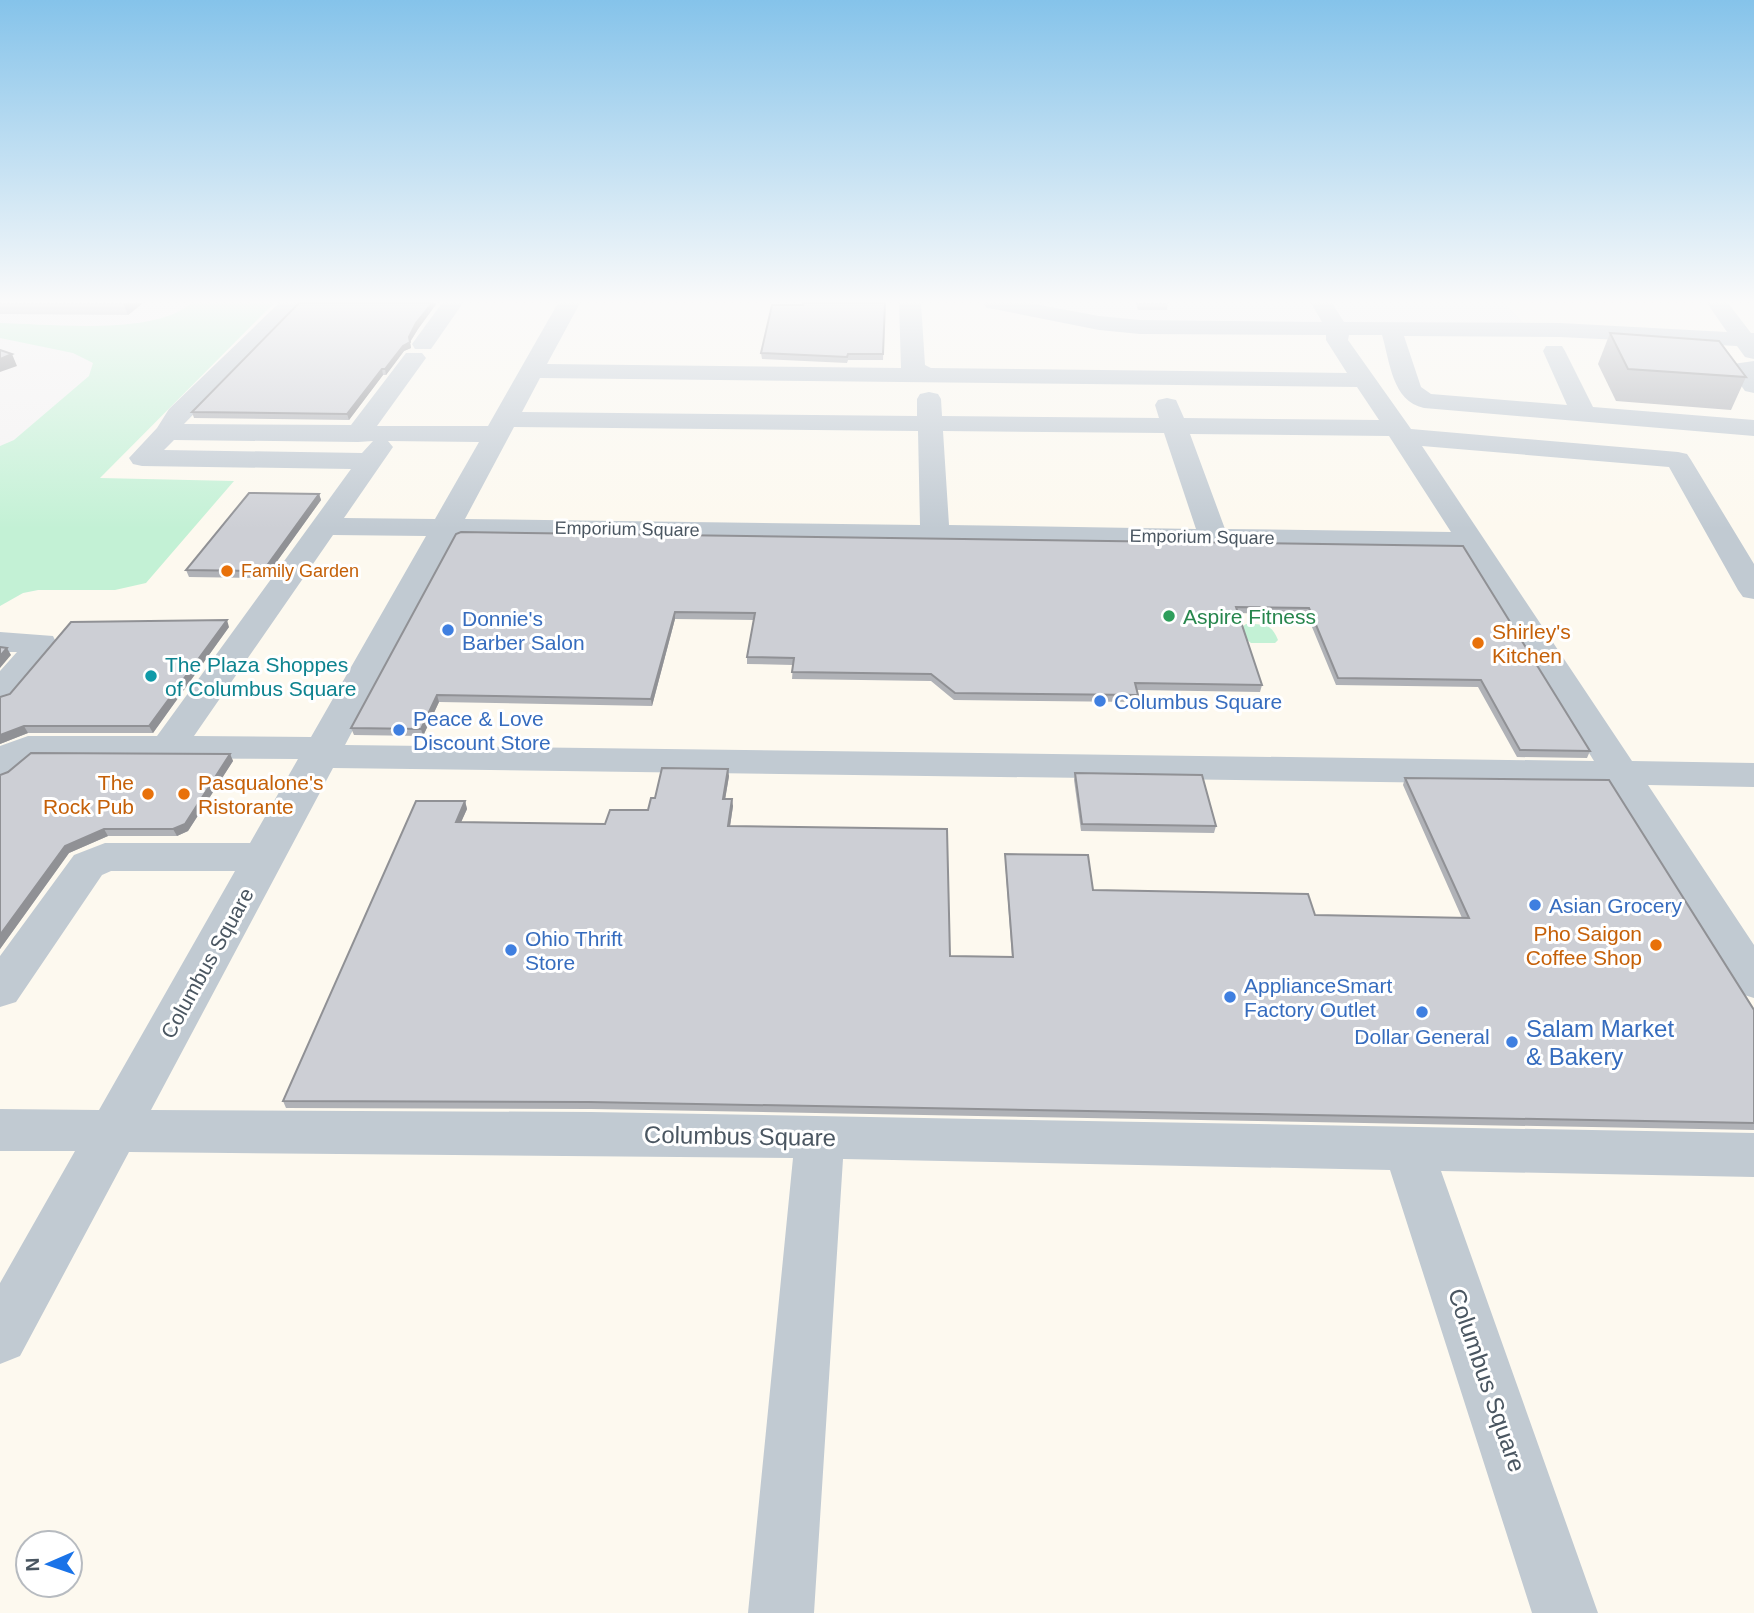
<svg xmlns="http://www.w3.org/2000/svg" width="1754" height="1613" font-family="Helvetica,sans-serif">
  <rect width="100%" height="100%" fill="#f5f3f3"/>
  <path fill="#fdf9ef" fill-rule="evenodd" d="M274,303H994L1104,323L1527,328L1506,303H1754V1613H0V606L23,593L38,590H115L99,478ZM28,1543H70V1585H28Z"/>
  <g fill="#c3f1d5">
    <path d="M191,303H274L100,478L234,481L146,583L115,590H38L23,593L0,606V446L14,440L89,376L93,363L73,353L0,338V323C48,324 156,336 191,303Z"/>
    <path d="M1246,624C1264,624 1271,623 1278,640L1275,643H1251L1245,638L1242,627Z"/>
  </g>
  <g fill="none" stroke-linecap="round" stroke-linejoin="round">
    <g fill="#c1cad2" fill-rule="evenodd">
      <path d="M279,303H302L184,424L351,425L406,353H422L426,358L377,426H488L558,303H580L547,364L901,368L899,303H921L925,365L931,368L1347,373L1326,340V335L1140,334L1099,330L994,309L986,308L984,303H1029L1099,316L1140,320L1322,322L1311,303H1332L1344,322L1560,323L1727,332L1707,303H1728L1751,333H1754V359L1745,357L1737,346L1560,337L1404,336L1421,387L1431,394L1567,405L1543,351L1546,346H1562L1565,351L1593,407L1754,420V436L1424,408C1392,401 1390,362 1382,335H1349L1348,340L1411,429L1678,452L1687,454L1691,460L1754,564V599L1743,597L1738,590L1669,467L1422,446L1632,761L1754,763V787L1648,785L1754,945V998L1738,993L1609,785L333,768L151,1110L591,1112L1754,1133V1177L1441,1171L1598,1613H1532L1390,1170L843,1159L814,1613H748L793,1158L129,1152L20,1356L0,1364V1283L75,1151H0V1109L99,1110L235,871H111L102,875L16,1002L0,1007V956L74,855L105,843H250L298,759L34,758C20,765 16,777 0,781V746L28,736H157L351,469L142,466L133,464L129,458L157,428L169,409ZM540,378L1357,387L1379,420L1184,418L1176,400L1167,398L1158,400L1155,405L1159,418L942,416L941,399L938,394L929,392L920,394L917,399V416L522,412ZM514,427L918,431L920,525L465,519ZM943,431L1164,433L1196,529L949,525ZM1190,434L1389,436L1451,532L1225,529ZM174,440L358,442L373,441L362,453L164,450ZM388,441L479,442L435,519L344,518L393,447ZM333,535L426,536L311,737L194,736ZM456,536L1462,550L1594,761L345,745Z"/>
      <polygon points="442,303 463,303 431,349 415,349 412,344"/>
      <polygon points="1754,361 1754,393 1745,391 1729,369 1733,364"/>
      <polygon points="0,632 53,636 58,646 12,699 0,702 0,671 17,652 0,652"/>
    </g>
  </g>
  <g fill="#b0b2b7">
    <polygon points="0,303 143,303 128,315 0,314"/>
    <polygon points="299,303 437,303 418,329 410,342 411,348 404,351 386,375 383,375 349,420 194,418 192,412"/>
    <polygon points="885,303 883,360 848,360 847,363 762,359 761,353 803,305"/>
    <polygon points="1136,303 1168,303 1167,310 1138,310"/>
    <polygon points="1610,333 1746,377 1731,410 1616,401 1598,364"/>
    <polygon points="319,494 321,500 265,578 189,577 186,570"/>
    <polygon points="456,534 1463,546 1590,751 1587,758 1517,757 1478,687 1336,685 1307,615 1238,613 1262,685 1260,692 1137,690 1138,695 1137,702 954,700 931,681 792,679 793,665 747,664 747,657 754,620 675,619 652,706 439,702 423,736 354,735 351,728"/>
    <polygon points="229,627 153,733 28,733 0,744 0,697"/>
    <polygon points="230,754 233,761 188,831 177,836 108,836 69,853 0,949 0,775"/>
    <polygon points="1075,773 1216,826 1214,833 1081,831 1074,780"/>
    <polygon points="729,776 725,799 733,806 730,826 950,956 1012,957 1005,861 1005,854 1093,890 1315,915 1462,918 1403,785 1405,778 1754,1010 1754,1130 591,1109 286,1108 283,1101 465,801 467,809 461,822 605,824 648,810 655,798"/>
  </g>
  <g fill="#909195">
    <polygon points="123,303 143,303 128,315"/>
    <polygon points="432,303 437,303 418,329 410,342 409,337 416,323"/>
    <polygon points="410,342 411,348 404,351 386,375 385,369 403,346"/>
    <polygon points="12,354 17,366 0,372 0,359"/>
    <polygon points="382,369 383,375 349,420 347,414"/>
    <polygon points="319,494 321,500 265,578 263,571"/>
    <polygon points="675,612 675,619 652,706 651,699"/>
    <polygon points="227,620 229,627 153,733 149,726"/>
    <polygon points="7,648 11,655 0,668 0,656"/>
    <polygon points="437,695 439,702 423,736 421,729"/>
    <polygon points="24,726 28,733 0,744 0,735"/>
    <polygon points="230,754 233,761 188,831 177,836 173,829"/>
    <polygon points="728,769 729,776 724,806 723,799"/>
    <polygon points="732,799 733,806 729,833 728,826"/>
    <polygon points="465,801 467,809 458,829 456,822"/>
    <polygon points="104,829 108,836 69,853 0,949 0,935 65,846"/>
  </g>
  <g fill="#cdcfd5" stroke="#909195" stroke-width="2">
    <polygon points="299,303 432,303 416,323 409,337 410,342 403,346 385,369 382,369 347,414 192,412"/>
    <polygon points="803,303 885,303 883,354 848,354 847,357 761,353 772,305 803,305"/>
    <polygon points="1610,333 1719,341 1746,377 1628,369"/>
    <polygon points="0,350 12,354 0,359"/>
    <polygon points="249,493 319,494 263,571 186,570"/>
    <polygon points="461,532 1463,546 1590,751 1520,750 1481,680 1338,678 1309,608 1236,607 1262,685 1135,683 1138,695 955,693 931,674 792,672 794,658 747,657 755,613 675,612 651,699 437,695 421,729 351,728 456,534"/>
    <polygon points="227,620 149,726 24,726 0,735 0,697 10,694 71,622"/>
    <polygon points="0,647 7,648 0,656"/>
    <polygon points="31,753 230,754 185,824 173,829 104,829 65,846 0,935 0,775 8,772"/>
    <polygon points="662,768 728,769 723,799 732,799 728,826 947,829 950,956 1013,957 1005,854 1088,855 1093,890 1308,894 1315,915 1469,918 1405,778 1609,780 1754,1010 1754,1123 589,1102 283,1101 416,801 465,801 456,822 605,824 610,810 648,810 651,798 655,798"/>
    <polygon points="1075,773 1202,775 1216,826 1082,824"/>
  </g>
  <linearGradient id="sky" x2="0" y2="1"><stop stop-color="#85c3ea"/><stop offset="0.57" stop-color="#fafafa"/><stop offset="1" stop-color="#fafafa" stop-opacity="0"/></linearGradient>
  <rect width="1754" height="529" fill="url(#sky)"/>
  <g fill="#e8710a" stroke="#fff" stroke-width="2.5">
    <circle cx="227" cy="571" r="7"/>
    <circle cx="1478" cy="643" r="7"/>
    <circle cx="148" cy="794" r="7"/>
    <circle cx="184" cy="794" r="7"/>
    <circle cx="1656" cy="945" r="7"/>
  </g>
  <circle fill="#2e9e5b" stroke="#fff" stroke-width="2.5" cx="1169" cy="616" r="7"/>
  <g fill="#3f7fe0" stroke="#fff" stroke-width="2.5">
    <circle cx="448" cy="630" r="7"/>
    <circle cx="1100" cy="701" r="7"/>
    <circle cx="399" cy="730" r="7"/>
    <circle cx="1535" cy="905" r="7"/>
    <circle cx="511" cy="950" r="7"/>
    <circle cx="1230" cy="997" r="7"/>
    <circle cx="1422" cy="1012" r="7"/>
    <circle cx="1512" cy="1042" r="7"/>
  </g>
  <circle fill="#0f9aa8" stroke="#fff" stroke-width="2.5" cx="151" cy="676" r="7"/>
  <g text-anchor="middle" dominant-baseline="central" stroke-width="6" stroke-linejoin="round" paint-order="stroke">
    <g font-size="18" fill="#4a5661" stroke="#fff">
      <text transform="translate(627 529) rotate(1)">Emporium Square</text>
      <text transform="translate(1202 537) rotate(1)">Emporium Square</text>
    </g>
    <g font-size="18" fill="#c56008" stroke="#fff" text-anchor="start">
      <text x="241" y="571">Family Garden</text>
    </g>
    <g font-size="21" fill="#27864d" stroke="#fff" text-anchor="start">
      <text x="1183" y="616">Aspire Fitness</text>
    </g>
    <g font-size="21" fill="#366cbe" stroke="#fff" text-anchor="start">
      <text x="462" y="618">Donnie's<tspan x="462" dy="24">Barber Salon</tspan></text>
      <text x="1114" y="701">Columbus Square</text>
      <text x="413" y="718">Peace &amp; Love<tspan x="413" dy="24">Discount Store</tspan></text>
      <text x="1549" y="905">Asian Grocery</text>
      <text x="525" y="938">Ohio Thrift<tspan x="525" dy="24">Store</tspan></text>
      <text x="1244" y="985">ApplianceSmart<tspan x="1244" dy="24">Factory Outlet</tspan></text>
      <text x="1422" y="1036" text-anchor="middle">Dollar General</text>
    </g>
    <g font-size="21" fill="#c56008" stroke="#fff" text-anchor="start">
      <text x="1492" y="631">Shirley's<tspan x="1492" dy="24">Kitchen</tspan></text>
      <text x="134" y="782" text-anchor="end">The<tspan x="134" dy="24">Rock Pub</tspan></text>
      <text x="198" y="782">Pasqualone's<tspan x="198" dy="24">Ristorante</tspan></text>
      <text x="1642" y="933" text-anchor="end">Pho Saigon<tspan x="1642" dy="24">Coffee Shop</tspan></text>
    </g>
    <g font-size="21" fill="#0d838f" stroke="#fff" text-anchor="start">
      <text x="165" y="664">The Plaza Shoppes<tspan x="165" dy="24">of Columbus Square</tspan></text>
    </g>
    <g font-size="21" fill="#4a5661" stroke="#fff">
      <text transform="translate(207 963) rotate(-61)">Columbus Square</text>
    </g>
    <g font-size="24" fill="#366cbe" stroke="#fff" text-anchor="start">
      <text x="1526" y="1028">Salam Market<tspan x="1526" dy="28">&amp; Bakery</tspan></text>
    </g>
    <g font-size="24" fill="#4a5661" stroke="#fff">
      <text transform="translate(740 1136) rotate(1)">Columbus Square</text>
      <text transform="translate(1487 1380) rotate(71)">Columbus Square</text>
    </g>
  </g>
  <g transform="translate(49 1564) rotate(268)"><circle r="33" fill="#ffffff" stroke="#b7bbc0" stroke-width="2"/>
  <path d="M0-5L12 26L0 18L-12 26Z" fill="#1a73e8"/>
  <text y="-10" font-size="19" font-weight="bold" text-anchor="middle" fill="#4a5661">N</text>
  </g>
</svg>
